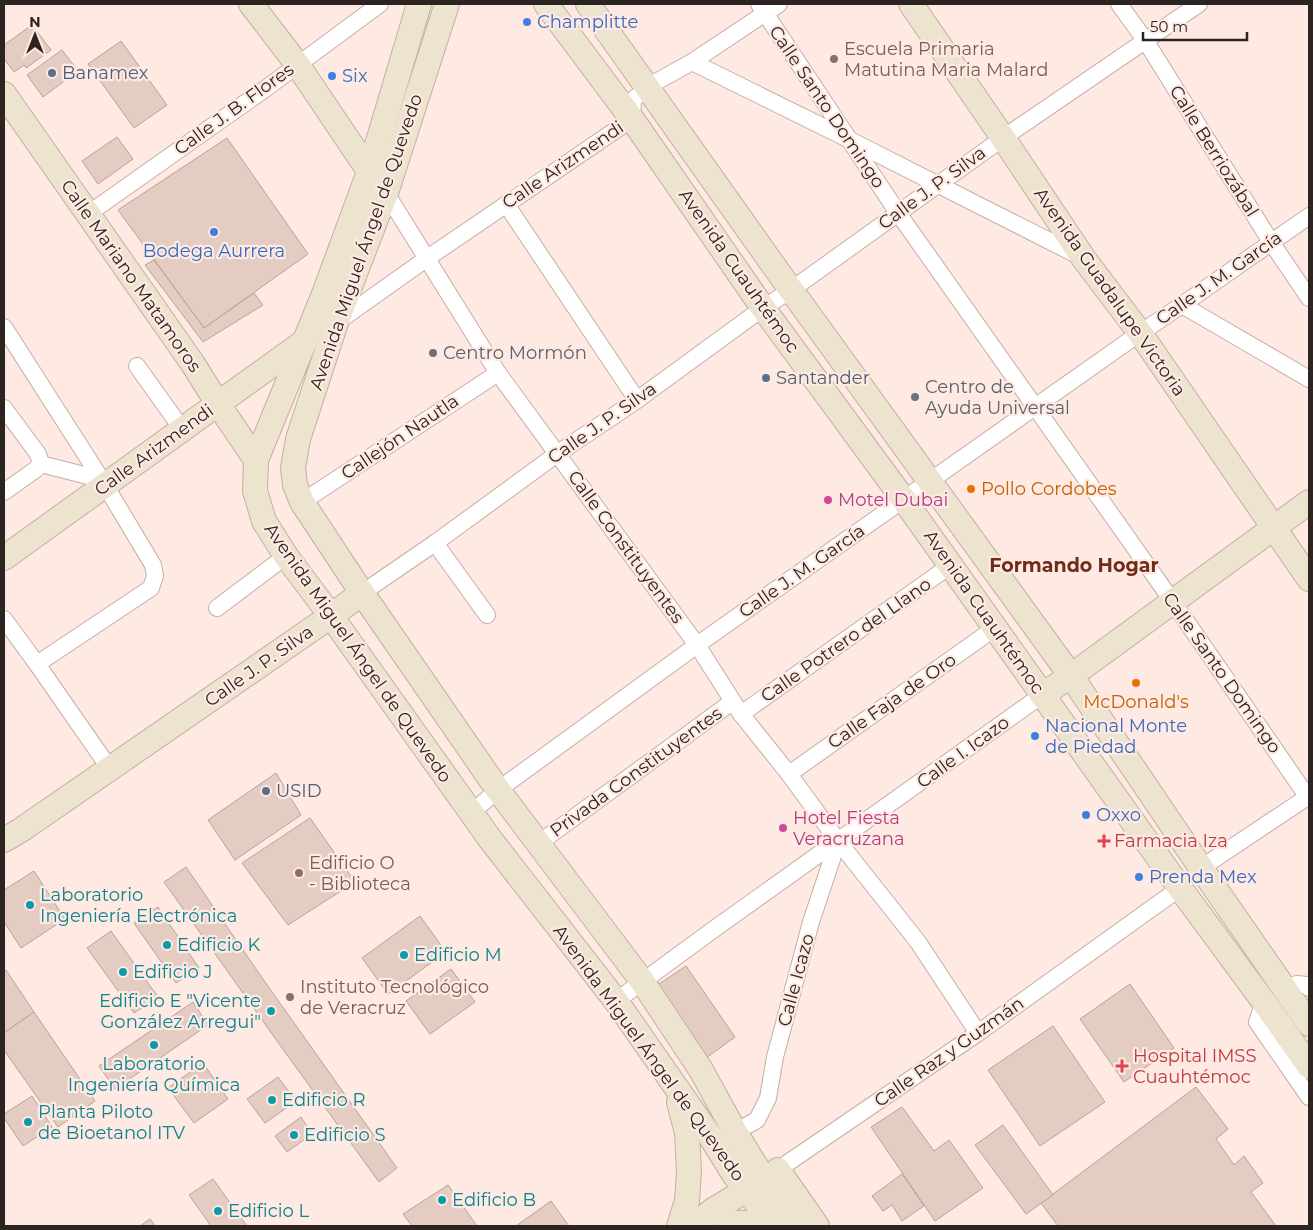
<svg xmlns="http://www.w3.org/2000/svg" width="1313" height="1230" font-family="Montserrat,sans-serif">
  <rect width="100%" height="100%" fill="#feeae2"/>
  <g fill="#e4ccc2" stroke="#b9a299">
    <polygon points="32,25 51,50 26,68 24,65 14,72 4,59 4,45"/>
    <polygon points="121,41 167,105 134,128 88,64"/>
    <polygon points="62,50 78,71 43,97 27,75"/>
    <polygon points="117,137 133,159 98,184 82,161"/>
    <polygon points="227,138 308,254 204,328 118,210"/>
    <polygon points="154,260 204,328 254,293 263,305 203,342 145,265"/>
    <polygon points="276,773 301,815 235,860 208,820"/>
    <polygon points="310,818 355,882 288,925 242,863"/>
    <polygon points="186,867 265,982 397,1168 379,1182 277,1041 164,882"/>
    <polygon points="34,871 65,919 21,948 4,922 4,890"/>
    <polygon points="158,907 199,968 176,983 134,923"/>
    <polygon points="420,916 446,952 388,994 362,958"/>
    <polygon points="111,931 158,997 134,1013 87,948"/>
    <polygon points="686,966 735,1037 706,1058 656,986"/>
    <polygon points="451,969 475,1002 430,1034 406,1001"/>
    <polygon points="6,970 34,1012 4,1033 4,971"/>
    <polygon points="1130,984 1174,1048 1124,1082 1080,1019"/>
    <polygon points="193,1002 208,1025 115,1089 99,1066"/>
    <polygon points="34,1012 95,1101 58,1127 4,1050 4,1033"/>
    <polygon points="1053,1026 1105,1102 1040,1146 988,1070"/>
    <polygon points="203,1063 228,1099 194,1123 168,1088"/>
    <polygon points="278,1077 296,1101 265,1123 247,1099"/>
    <polygon points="1196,1087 1228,1129 1216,1139 1234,1165 1244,1156 1263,1183 1251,1192 1276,1226 1058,1226 1041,1203"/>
    <polygon points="32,1096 52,1127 23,1146 4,1118 4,1114"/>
    <polygon points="902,1107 934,1151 949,1140 983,1188 935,1221 871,1127"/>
    <polygon points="301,1117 312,1134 287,1152 275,1136"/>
    <polygon points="1003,1125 1053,1195 1026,1214 975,1145"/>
    <polygon points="902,1174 924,1206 902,1221 892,1205 883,1211 872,1196"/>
    <polygon points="213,1179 247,1226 211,1226 189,1195"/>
    <polygon points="448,1185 477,1226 412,1226 403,1214"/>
    <polygon points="551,1201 569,1226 516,1226"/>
    <polygon points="150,1219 155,1226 140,1226"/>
  </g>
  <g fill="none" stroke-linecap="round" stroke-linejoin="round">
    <g stroke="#c5aea4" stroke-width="18">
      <g id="street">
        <polyline points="759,4 898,213 1173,602 1309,799"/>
        <polyline points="1119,4 1145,40 1271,242 1309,298"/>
        <polyline points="692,62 848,139 1081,257"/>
        <polyline points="386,193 498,373 697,645 741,714 789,774 838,841 918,942 978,1033"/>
        <polyline points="506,204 637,400"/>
        <polyline points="88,214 265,89 380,4"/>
        <polyline points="1182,305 1309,379"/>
        <polyline points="336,323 426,259 632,119 633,100 647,87 692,62 779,4"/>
        <polyline points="4,327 105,485 153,565 155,576 151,588 37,664"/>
        <polyline points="137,366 182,429"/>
        <polyline points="4,408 38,454 41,464"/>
        <polyline points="41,464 88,476 105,485"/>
        <polyline points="4,492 35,470 41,464"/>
        <polyline points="302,502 498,373"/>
        <polyline points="435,543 487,615"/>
        <polyline points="362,593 435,543 557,454 637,400 763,308 791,290 1003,138 1199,4"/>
        <polyline points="217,608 286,556"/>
        <polyline points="4,619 37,664 110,769"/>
        <polyline points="741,714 951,565"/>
        <polyline points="789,774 995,628"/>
        <polyline points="471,813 498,790 697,645 1140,333 1182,305 1309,216"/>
        <polyline points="539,843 732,702"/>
        <polyline points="1201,868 1309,796"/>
        <polyline points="1284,988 1297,984 1307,985 1309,988"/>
        <polyline points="616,1001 710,932 1042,695"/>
        <polyline points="1264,1002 1257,1022 1309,1097"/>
        <polyline points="735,1132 757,1120 768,1098 775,1057 811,922 838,841"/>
        <polyline points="770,1175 978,1033 1180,888"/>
      </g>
    </g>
    <g stroke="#c5aea4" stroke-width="26">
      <g id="secondary">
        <polyline points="251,4 297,64 375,180"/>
        <polyline points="419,4 369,172 324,294 256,460 255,491 264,521 286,556 331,616 490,839 616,1001 710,1136 735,1176 775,1226"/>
        <polyline points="447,4 386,193 336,323 298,439 293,468 295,485 302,502 362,593 498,790 642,981 701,1070 735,1132 764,1179 796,1226"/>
        <polyline points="546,4 632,119 763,308 904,500 1180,888 1264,1002 1309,1066"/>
        <polyline points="588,4 791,290 1071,676 1201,868 1309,1024"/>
        <polyline points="911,4 1003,138 1084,259 1140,333 1309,579"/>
        <polyline points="4,94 193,364 218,404 256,460"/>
        <polyline points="4,558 305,341"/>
        <polyline points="1042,695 1071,676 1309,502"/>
        <polyline points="4,840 21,830 331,616 362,593"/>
        <polyline points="679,1102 687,1133 689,1171 687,1201 679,1226"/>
        <polyline points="778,1170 817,1226"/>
        <polyline points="699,1221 744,1223 766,1226"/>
        <polyline points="693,1226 713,1210 760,1182"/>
      </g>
    </g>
    <use href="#street" stroke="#fff" stroke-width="16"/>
    <use href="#secondary" stroke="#ece4ce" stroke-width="24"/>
  </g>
  <g fill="#3f7fe0" stroke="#feeae2" stroke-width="2">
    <circle cx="527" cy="22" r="5"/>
    <circle cx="332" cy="76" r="5"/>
    <circle cx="214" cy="232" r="5"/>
    <circle cx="1035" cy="736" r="5"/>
    <circle cx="1086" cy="815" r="5"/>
    <circle cx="1139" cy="877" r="5"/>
  </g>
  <g fill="#8d6e63" stroke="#feeae2" stroke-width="2">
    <circle cx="834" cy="59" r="5"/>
    <circle cx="299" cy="873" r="5"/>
    <circle cx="290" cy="997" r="5"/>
  </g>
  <g fill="#5c6f8a" stroke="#feeae2" stroke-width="2">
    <circle cx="52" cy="73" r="5"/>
    <circle cx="766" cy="378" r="5"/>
    <circle cx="266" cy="791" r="5"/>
  </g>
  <g fill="#6b7280" stroke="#feeae2" stroke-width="2">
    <circle cx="433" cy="353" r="5"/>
    <circle cx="915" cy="397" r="5"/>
  </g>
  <g fill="#e8710a" stroke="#feeae2" stroke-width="2">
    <circle cx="971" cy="489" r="5"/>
    <circle cx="1136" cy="683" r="5"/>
  </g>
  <g fill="#d1479c" stroke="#feeae2" stroke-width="2">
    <circle cx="828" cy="500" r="5"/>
    <circle cx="783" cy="828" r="5"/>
  </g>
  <g fill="#e0444e" stroke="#feeae2" stroke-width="2">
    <path d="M1101.5 833.5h5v5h5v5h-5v5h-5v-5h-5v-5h5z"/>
    <path d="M1119.5 1058.5h5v5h5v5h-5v5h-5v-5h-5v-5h5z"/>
  </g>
  <g fill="#0f9aa8" stroke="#feeae2" stroke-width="2">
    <circle cx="30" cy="905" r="5"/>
    <circle cx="167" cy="945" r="5"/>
    <circle cx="404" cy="955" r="5"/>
    <circle cx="123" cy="972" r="5"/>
    <circle cx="271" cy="1011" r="5"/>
    <circle cx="154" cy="1045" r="5"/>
    <circle cx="272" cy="1100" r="5"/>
    <circle cx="28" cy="1122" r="5"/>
    <circle cx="294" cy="1135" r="5"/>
    <circle cx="442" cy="1200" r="5"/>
    <circle cx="218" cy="1211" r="5"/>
  </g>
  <g text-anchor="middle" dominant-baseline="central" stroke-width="4.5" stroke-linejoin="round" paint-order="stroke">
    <g font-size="18" fill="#366cbe" stroke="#feeae2" text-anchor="start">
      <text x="537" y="22">Champlitte</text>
      <text x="342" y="76">Six</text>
      <text x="214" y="251" text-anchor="middle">Bodega Aurrera</text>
      <text x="1045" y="726">Nacional Monte<tspan x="1045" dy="21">de Piedad</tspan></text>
      <text x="1096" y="815">Oxxo</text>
      <text x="1149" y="877">Prenda Mex</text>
    </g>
    <g font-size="18" fill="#785e54" stroke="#feeae2" text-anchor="start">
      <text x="844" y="49">Escuela Primaria<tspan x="844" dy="21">Matutina Maria Malard</tspan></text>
      <text x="309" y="863">Edificio O<tspan x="309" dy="21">- Biblioteca</tspan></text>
      <text x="300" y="987">Instituto Tecnológico<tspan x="300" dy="21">de Veracruz</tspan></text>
    </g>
    <g font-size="18" fill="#4e5e75" stroke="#feeae2" text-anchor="start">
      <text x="62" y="73">Banamex</text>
      <text x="776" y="378">Santander</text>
      <text x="276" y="791">USID</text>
    </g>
    <g font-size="18" fill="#2c2420" stroke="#feeae2">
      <text transform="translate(827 107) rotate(56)">Calle Santo Domingo</text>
      <text transform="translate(234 109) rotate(-36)">Calle J. B. Flores</text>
      <text transform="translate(1214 151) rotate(58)">Calle Berriozábal</text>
      <text transform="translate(563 165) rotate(-34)">Calle Arizmendi</text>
      <text transform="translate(932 188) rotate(-36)">Calle J. P. Silva</text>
      <text transform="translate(366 242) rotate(-71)">Avenida Miguel Ángel de Quevedo</text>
      <text transform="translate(739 271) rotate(55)">Avenida Cuauhtémoc</text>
      <text transform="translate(131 276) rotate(55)">Calle Mariano Matamoros</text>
      <text transform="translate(1219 278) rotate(-35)">Calle J. M. García</text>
      <text transform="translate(1110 292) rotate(55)">Avenida Guadalupe Victoria</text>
      <text transform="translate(602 423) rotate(-35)">Calle J. P. Silva</text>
      <text transform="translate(400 437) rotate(-34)">Callejón Nautla</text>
      <text transform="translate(154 450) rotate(-36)">Calle Arizmendi</text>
      <text transform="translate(626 547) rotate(54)">Calle Constituyentes</text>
      <text transform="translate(802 571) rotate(-35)">Calle J. M. García</text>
      <text transform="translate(984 612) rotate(55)">Avenida Cuauhtémoc</text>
      <text transform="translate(846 640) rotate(-35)">Calle Potrero del Llano</text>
      <text transform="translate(358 653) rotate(55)">Avenida Miguel Ángel de Quevedo</text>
      <text transform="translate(259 666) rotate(-35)">Calle J. P. Silva</text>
      <text transform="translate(1222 673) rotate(55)">Calle Santo Domingo</text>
      <text transform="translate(892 701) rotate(-35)">Calle Faja de Oro</text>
      <text transform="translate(963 752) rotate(-36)">Calle I. Icazo</text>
      <text transform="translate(636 772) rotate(-36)">Privada Constituyentes</text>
      <text transform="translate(796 980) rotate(-75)">Calle Icazo</text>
      <text transform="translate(949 1052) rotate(-35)">Calle Raz y Guzmán</text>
      <text transform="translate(649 1053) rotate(54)">Avenida Miguel Ángel de Quevedo</text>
    </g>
    <g font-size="18" fill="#5b616d" stroke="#feeae2" text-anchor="start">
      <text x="443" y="353">Centro Mormón</text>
      <text x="925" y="387">Centro de<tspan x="925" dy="21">Ayuda Universal</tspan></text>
    </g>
    <g font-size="18" fill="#c56008" stroke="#feeae2" text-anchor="start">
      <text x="981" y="489">Pollo Cordobes</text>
      <text x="1136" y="702" text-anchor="middle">McDonald's</text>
    </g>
    <g font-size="18" fill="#b23c85" stroke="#feeae2" text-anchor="start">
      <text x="838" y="500">Motel Dubai</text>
      <text x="793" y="818">Hotel Fiesta<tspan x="793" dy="21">Veracruzana</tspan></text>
    </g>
    <g font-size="18" fill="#be3a42" stroke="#feeae2" text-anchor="start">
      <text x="1114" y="841">Farmacia Iza</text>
      <text x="1133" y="1056">Hospital IMSS<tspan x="1133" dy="21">Cuauhtémoc</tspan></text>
    </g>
    <g font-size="18" fill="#0d838f" stroke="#feeae2" text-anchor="start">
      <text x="40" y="895">Laboratorio<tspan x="40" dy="21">Ingeniería Electrónica</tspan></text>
      <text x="177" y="945">Edificio K</text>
      <text x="414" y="955">Edificio M</text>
      <text x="133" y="972">Edificio J</text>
      <text x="261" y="1001" text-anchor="end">Edificio E "Vicente<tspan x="261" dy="21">González Arregui"</tspan></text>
      <text x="154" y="1064" text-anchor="middle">Laboratorio<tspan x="154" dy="21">Ingeniería Química</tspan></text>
      <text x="282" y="1100">Edificio R</text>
      <text x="38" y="1112">Planta Piloto<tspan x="38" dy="21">de Bioetanol ITV</tspan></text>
      <text x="304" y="1135">Edificio S</text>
      <text x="452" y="1200">Edificio B</text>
      <text x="228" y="1211">Edificio L</text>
    </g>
    <g font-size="19" font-weight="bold" fill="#6f2c1a" stroke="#feeae2">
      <text x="1074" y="565">Formando Hogar</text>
    </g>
  </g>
  <rect width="1313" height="1230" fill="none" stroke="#2c2420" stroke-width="10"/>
  <g transform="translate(35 35)" stroke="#feeae2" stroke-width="4" paint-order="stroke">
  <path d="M0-4L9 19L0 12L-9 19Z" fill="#2c2420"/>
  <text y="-8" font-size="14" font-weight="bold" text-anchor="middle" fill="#2c2420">N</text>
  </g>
  <path d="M1143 32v8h104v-8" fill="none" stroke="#2c2420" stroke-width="2.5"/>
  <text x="1150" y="32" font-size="15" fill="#2c2420" stroke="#feeae2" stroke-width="4" paint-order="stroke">50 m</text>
</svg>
